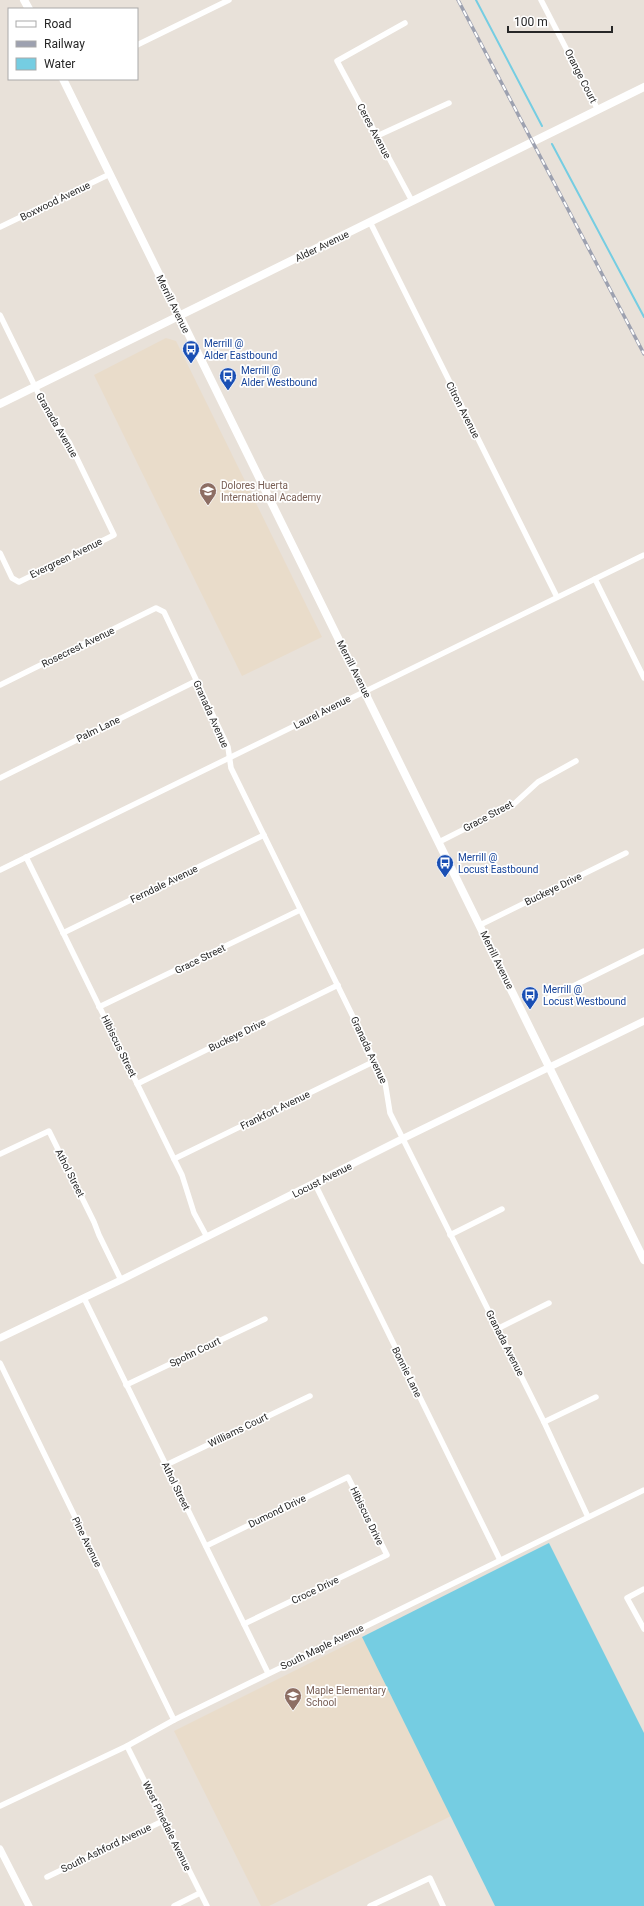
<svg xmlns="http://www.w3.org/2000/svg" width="644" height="1906" font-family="Roboto,sans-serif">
  <rect width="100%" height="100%" fill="#e8e1d9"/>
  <g fill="#e9dcca">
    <polygon points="166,338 176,341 322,637 242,676 94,375"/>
    <polygon points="362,1637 451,1816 269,1906 261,1906 174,1731"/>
  </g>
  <polygon fill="#75cde2" points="549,1543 644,1733 644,1906 495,1906 362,1637"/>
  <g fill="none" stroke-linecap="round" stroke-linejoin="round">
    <g stroke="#75cde2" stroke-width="2">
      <polyline points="476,0 542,126"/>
      <polyline points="552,144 644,317"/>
    </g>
    <g stroke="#fff" stroke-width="5.5">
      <polyline points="541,0 598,110"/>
      <polyline points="405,23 337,61 412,201"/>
      <polyline points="137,45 229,0"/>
      <polyline points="377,136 449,103"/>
      <polyline points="370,222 557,597"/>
      <polyline points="0,227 110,174"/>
      <polyline points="0,315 46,409 69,442 114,535 19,582 12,578 0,553"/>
      <polyline points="595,579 644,678"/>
      <polyline points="0,685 156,608 164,612 228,747 231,768 385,1082 390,1113 398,1129 544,1422 588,1517"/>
      <polyline points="0,778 196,681"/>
      <polyline points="439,842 514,804 538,782 576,761"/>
      <polyline points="26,857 174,1159 182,1175 194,1213 207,1237"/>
      <polyline points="0,870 644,555"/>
      <polyline points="480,925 626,853"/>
      <polyline points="63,933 264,835"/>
      <polyline points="549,998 644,951"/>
      <polyline points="99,1007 300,910"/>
      <polyline points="137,1084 338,985"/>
      <polyline points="0,1154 49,1131 94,1222 99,1235 121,1280"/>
      <polyline points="174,1159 375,1061"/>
      <polyline points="315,1184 500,1560"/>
      <polyline points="450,1235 502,1209"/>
      <polyline points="84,1298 268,1673"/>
      <polyline points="497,1329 549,1303"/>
      <polyline points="0,1363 174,1720"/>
      <polyline points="126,1385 265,1319"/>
      <polyline points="544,1422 596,1397"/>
      <polyline points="166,1465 310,1396"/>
      <polyline points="206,1546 348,1477 387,1555 244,1624"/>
      <polyline points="644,1589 627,1598 644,1629"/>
      <polyline points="127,1746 207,1906"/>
      <polyline points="0,1806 127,1746 174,1720 644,1490"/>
      <polyline points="47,1877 165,1820"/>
      <polyline points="174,1906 200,1893"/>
      <polyline points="370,1906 430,1878 443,1906"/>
    </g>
    <g stroke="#fff" stroke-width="7">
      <polyline points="0,1338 121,1280 402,1139 644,1021"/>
      <polyline points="0,1849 29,1906"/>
    </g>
    <g stroke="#fff" stroke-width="8">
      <polyline points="24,0 29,9"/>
      <polyline points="63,79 644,1260"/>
      <polyline points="0,404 644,87"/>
    </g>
    <g stroke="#9da1b0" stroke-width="3.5">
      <polyline id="rail" points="458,0 644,354"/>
    </g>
    <use href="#rail" stroke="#fff" stroke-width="2" stroke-dasharray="6" stroke-linecap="butt"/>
  </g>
  <defs>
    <g id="bus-pin" transform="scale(0.9)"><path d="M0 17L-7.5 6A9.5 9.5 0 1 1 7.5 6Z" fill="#1a4fb4" stroke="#fff"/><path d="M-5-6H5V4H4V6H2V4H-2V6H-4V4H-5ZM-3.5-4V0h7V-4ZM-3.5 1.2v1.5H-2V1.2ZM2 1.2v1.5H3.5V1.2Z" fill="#fff"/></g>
    <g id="school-pin" transform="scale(0.9)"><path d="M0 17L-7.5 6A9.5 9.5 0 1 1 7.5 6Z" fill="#8d6e63" stroke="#fff"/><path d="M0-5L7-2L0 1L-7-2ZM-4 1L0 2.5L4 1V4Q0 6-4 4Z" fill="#fff"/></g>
  </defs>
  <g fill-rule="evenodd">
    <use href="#bus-pin" x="191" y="349"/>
    <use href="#bus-pin" x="228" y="376"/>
    <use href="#school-pin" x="208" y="491"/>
    <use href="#bus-pin" x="445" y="863"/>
    <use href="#bus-pin" x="530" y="995"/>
    <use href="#school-pin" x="293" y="1696"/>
  </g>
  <g text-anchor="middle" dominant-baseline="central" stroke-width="3.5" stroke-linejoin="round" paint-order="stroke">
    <g font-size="10" fill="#272727" stroke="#fff">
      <text transform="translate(581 76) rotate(63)">Orange Court</text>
      <text transform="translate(374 131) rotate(62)">Ceres Avenue</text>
      <text transform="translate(55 201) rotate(-26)">Boxwood Avenue</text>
      <text transform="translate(322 246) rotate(-26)">Alder Avenue</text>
      <text transform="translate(173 304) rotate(64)">Merrill Avenue</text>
      <text transform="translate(463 410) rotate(63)">Citron Avenue</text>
      <text transform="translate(57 425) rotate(60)">Granada Avenue</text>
      <text transform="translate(66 558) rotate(-26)">Evergreen Avenue</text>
      <text transform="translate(78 647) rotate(-26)">Rosecrest Avenue</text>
      <text transform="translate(354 669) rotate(63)">Merrill Avenue</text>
      <text transform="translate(322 712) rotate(-27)">Laurel Avenue</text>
      <text transform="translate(211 714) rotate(66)">Granada Avenue</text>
      <text transform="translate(98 729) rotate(-26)">Palm Lane</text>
      <text transform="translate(488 816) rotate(-28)">Grace Street</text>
      <text transform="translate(164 884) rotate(-26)">Ferndale Avenue</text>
      <text transform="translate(553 889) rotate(-26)">Buckeye Drive</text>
      <text transform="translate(200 959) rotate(-26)">Grace Street</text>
      <text transform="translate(497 960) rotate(64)">Merrill Avenue</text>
      <text transform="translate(237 1035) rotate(-26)">Buckeye Drive</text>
      <text transform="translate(119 1046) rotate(64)">Hibiscus Street</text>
      <text transform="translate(369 1050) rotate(65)">Granada Avenue</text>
      <text transform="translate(275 1110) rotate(-26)">Frankfort Avenue</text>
      <text transform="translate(70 1173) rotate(63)">Athol Street</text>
      <text transform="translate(322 1180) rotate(-27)">Locust Avenue</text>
      <text transform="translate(505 1343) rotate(63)">Granada Avenue</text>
      <text transform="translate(195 1352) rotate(-26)">Spohn Court</text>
      <text transform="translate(407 1372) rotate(64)">Bonnie Lane</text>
      <text transform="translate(238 1430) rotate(-26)">Williams Court</text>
      <text transform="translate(176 1486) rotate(64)">Athol Street</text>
      <text transform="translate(277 1511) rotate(-26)">Dumond Drive</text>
      <text transform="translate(367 1516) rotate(64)">Hibiscus Drive</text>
      <text transform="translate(87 1542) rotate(64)">Pine Avenue</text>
      <text transform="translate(315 1590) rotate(-26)">Croce Drive</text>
      <text transform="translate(322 1647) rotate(-26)">South Maple Avenue</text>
      <text transform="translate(167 1826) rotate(64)">West Pinedale Avenue</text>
      <text transform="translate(106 1848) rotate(-26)">South Ashford Avenue</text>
    </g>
    <g font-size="10" fill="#164399" stroke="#fff" text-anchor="start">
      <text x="204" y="343">Merrill @<tspan x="204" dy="12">Alder Eastbound</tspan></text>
      <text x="241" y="370">Merrill @<tspan x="241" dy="12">Alder Westbound</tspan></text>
      <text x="458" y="857">Merrill @<tspan x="458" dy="12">Locust Eastbound</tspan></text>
      <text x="543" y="989">Merrill @<tspan x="543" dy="12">Locust Westbound</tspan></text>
    </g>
    <g font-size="10" fill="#785e54" stroke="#fff" text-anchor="start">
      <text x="221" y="485">Dolores Huerta<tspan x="221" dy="12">International Academy</tspan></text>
      <text x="306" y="1690">Maple Elementary<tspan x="306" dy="12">School</tspan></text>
    </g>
  </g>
  <rect x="8" y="8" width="130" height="72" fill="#ffffff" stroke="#a9a9a9"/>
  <rect x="16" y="21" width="20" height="6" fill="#ffffff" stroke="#a9a9a9"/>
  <text x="44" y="28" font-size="12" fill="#272727">Road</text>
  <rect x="16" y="41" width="20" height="6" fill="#9da1b0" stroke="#a9a9a9"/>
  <text x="44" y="48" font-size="12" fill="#272727">Railway</text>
  <rect x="16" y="58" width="20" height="12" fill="#75cde2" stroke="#a9a9a9"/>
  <text x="44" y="68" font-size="12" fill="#272727">Water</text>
  <path d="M508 26v6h104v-6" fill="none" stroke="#272727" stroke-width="2"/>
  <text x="514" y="26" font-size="12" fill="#272727" stroke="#ffffff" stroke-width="3" paint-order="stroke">100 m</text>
</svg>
